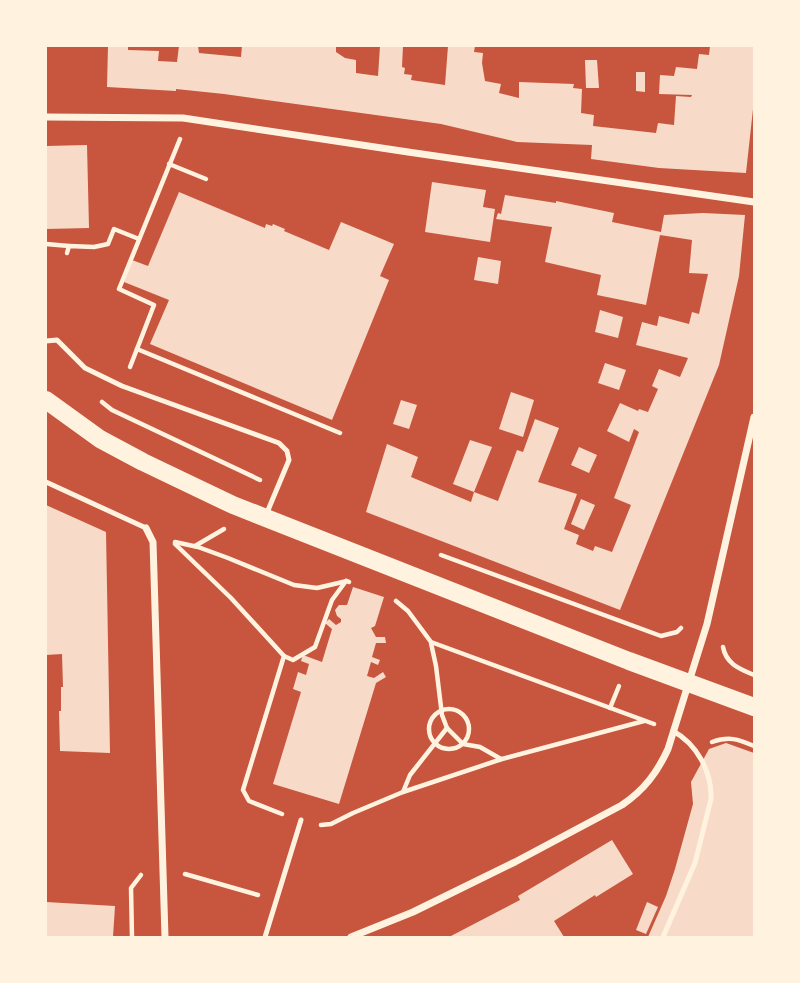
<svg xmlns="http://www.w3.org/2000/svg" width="800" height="983" font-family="'Sofia Sans Condensed',sans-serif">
  <rect width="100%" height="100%" fill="#c8553d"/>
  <g fill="#f7dbc8">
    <polygon points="108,46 128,46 128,50 159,51 158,61 177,62 179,46 198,46 199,53 241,57 242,46 336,46 336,52 345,58 356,60 356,73 378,76 380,46 403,46 402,67 405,68 404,74 412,75 411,80 445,85 448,46 475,46 474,52 483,53 482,63 485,81 501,84 499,93 519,98 519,82 574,84 573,88 582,89 581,113 594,115 593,126 656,133 658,123 674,125 676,96 691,97 692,95 659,94 660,75 674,76 676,67 697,69 699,54 709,55 710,46 754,46 754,100 746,173 659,168 591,159 592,145 517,142 441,124 224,94 176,89 176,91 107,87"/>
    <polygon points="585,60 597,60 599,88 586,88"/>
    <polygon points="636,72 645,72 645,92 636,91"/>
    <polygon points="87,145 89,228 46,229 46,146"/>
    <polygon points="432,182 486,190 483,207 495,209 490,242 425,232"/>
    <polygon points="179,192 265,228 266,224 272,226 273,224 285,229 284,231 329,250 341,222 394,244 380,276 389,280 332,420 150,344 169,300 124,282 132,260 148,266"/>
    <polygon points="505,195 556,203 556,201 614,213 612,222 661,232 664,215 703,213 745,215 739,276 719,365 620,610 366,512 387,444 418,457 411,477 471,502 474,492 498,501 517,450 523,452 535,419 559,428 538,482 577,494 564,529 579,535 576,544 593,551 595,546 612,552 631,505 614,498 639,432 634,429 629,442 607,431 620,403 638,411 639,409 648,412 658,389 652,386 659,369 680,377 688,358 636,345 642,322 657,326 659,316 689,324 692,312 699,314 708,274 689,273 692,240 660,235 646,305 597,295 601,275 545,262 552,227 496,219 498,213 501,214"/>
    <polygon points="478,257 501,261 498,284 474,280"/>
    <polygon points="600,310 623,317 618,338 595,332"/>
    <polygon points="605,363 626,370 619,390 598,383"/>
    <polygon points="511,392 534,400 523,437 499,429"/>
    <polygon points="401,400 417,405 409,429 393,424"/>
    <polygon points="470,440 492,447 474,492 453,484"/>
    <polygon points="579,447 597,455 589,473 571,465"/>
    <polygon points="581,499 595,505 584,530 571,524"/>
    <polygon points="46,505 106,532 110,753 60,751 59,711 61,711 61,687 63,687 62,654 46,655"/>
    <polygon points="353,587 384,597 375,626 371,628 376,637 385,637 386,643 376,643 372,657 380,660 378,665 371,662 367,676 374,678 383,672 386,677 376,683 339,804 273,784 301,692 293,689 298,672 306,675 309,664 301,661 303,655 322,662 332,629 325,623 329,619 336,625 341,622 341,619 337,616 335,610 339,605 347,605"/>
    <polygon points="726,743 754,753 754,937 648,937 666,896 675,869 693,804 691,782 709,749"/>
    <polygon points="612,840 633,874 596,897 595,895 554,921 564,937 543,937 542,936 538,937 449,937 520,900 518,896"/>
    <polygon points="46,902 115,906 113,937 46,937"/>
    <polygon points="647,902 658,907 646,934 636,930"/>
  </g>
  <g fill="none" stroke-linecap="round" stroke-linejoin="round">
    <g stroke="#fff3e0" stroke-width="4.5">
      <polyline points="180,139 119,289 154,305 137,349 340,433"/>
      <polyline points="169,164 206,179"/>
      <polyline points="46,244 69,246"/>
      <polyline points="67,253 69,246 94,247 108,244 114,229 139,239"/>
      <polyline points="130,367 137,349"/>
      <polyline points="102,402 112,410 260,480"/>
      <polyline points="175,542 198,547 228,558 294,585 317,588 347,581 349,582"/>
      <polyline points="175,544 231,598 284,656 243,790 249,801 282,814"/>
      <polyline points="195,546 224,529"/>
      <polyline points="441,555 661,636 677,632 681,628"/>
      <polyline points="396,601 408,611 431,642 654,724"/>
      <polyline points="431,643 436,666 442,715 447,728 463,744 480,747 501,759"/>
      <path d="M723,647C726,664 740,669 754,675"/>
      <polyline points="284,656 293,660 315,647 332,600 346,581"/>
      <polyline points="610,708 619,686"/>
      <circle cx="449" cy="729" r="20"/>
      <path d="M712,742C729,736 738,739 754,746"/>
      <polyline points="403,792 410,775 447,728"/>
      <polyline points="321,825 331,824 353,813 403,792 502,759 644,721"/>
      <polyline points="185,874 258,895"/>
      <polyline points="132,937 131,888 141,875"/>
    </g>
    <g stroke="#fff3e0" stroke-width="5">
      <polyline points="46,341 57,340 85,368 122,386 279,443 287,451 289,460 266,515"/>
      <polyline points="46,482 146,528"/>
      <polyline points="265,937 301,820"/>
      <path d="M663,937L695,863L711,799C712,772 697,744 673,731"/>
    </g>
    <g stroke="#fff3e0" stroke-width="7">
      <polyline points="46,117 183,118 408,152 754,202"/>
      <polyline points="146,528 153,542 165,937"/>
      <path d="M351,937L413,912L515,862L622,805C644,790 657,773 668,749L707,624L754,417"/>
    </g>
    <polyline stroke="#fff3e0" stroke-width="18" points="46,400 100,439 143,462 233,505 629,661 754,707"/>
  </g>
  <rect width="800" height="983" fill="none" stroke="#fff3e0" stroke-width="94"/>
</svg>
